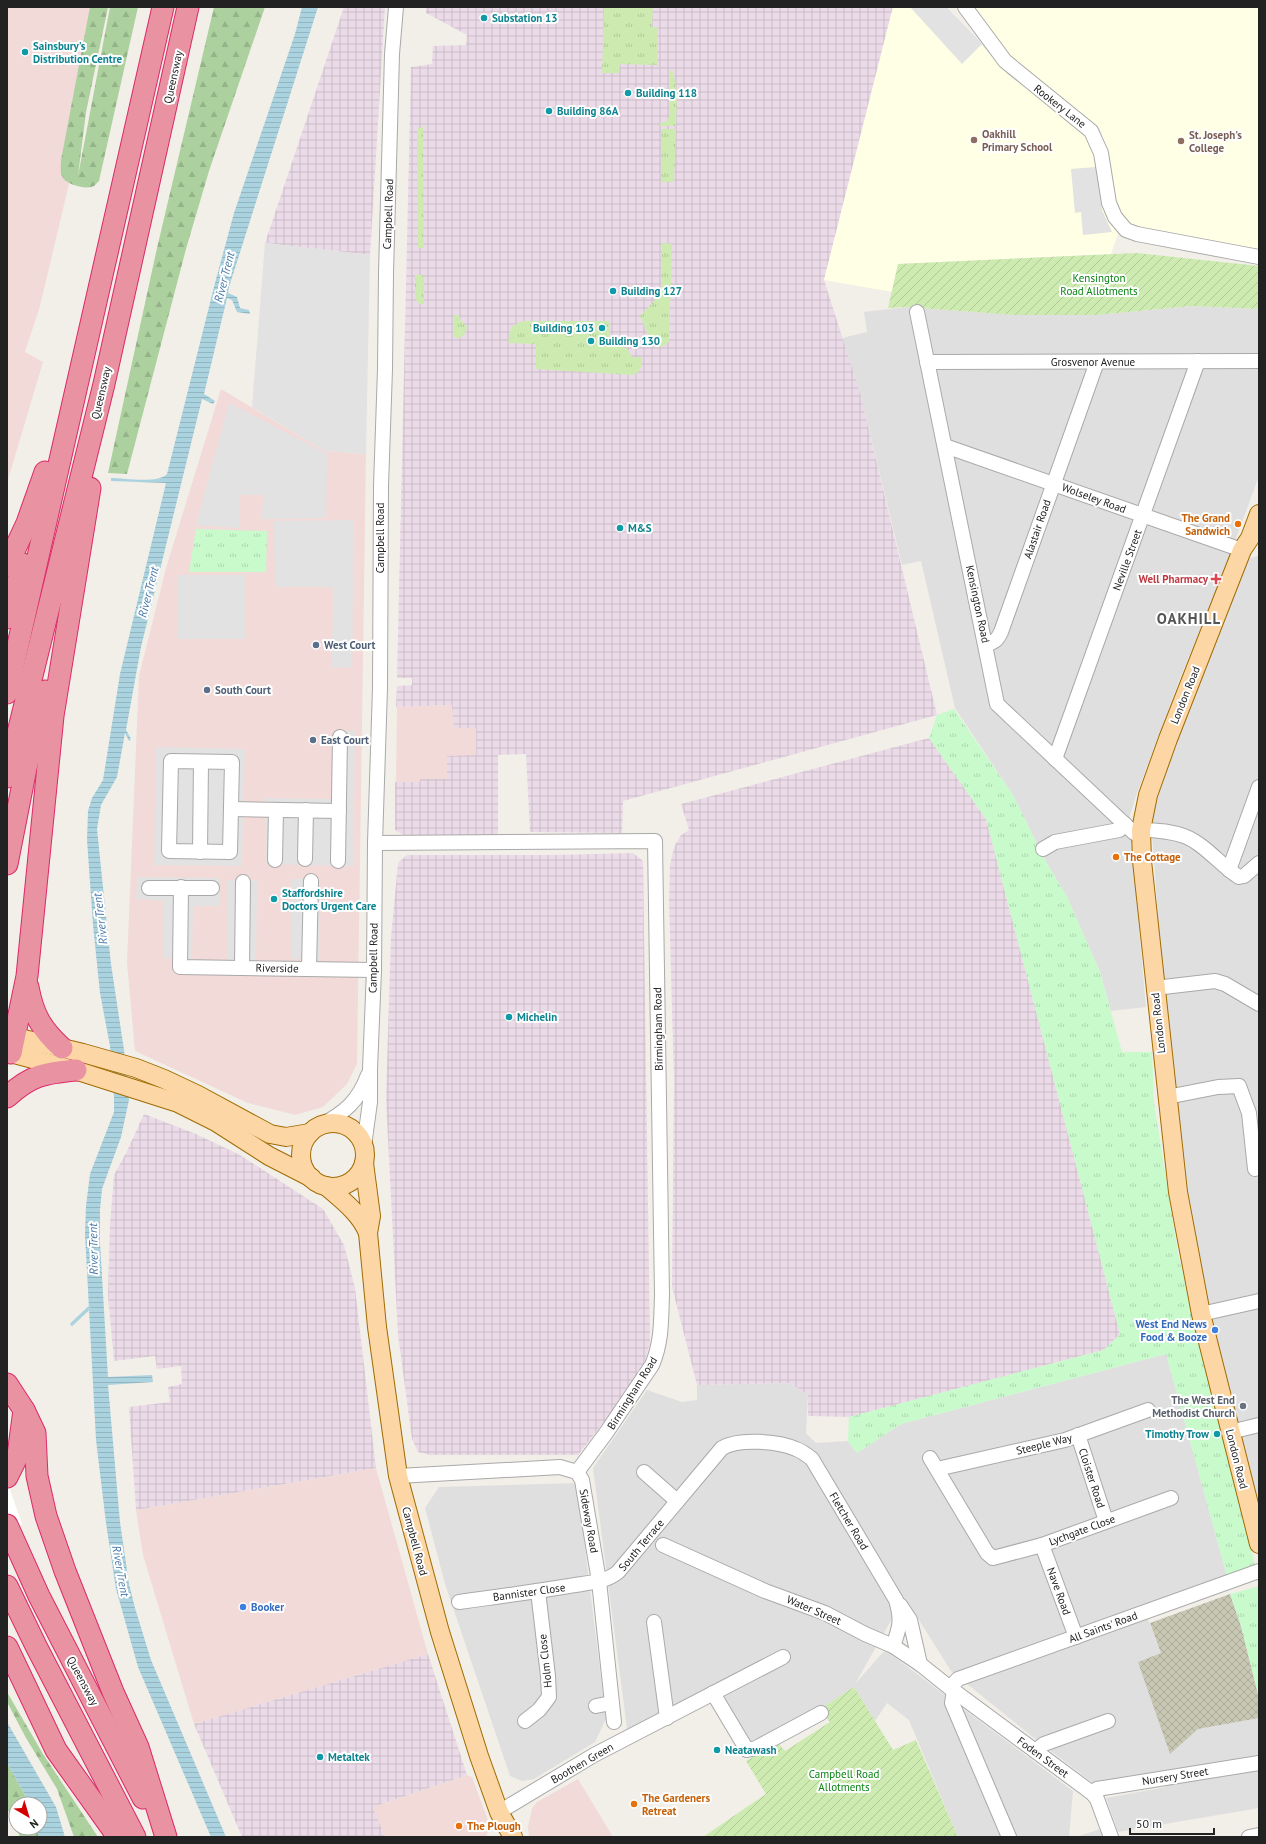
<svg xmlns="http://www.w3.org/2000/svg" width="1266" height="1844" font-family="'PT Sans',sans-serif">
  <defs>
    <pattern id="industrial-grid" width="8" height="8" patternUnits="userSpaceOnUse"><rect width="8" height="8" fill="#ebdbe8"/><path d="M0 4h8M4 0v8" fill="none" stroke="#c9bcc7"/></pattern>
    <pattern id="construction-cross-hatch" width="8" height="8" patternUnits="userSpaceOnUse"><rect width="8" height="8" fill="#c7c7b4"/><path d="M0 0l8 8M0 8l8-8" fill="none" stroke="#abab9a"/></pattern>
    <pattern id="grass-tufts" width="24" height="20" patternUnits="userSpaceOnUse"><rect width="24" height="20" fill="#cdebb0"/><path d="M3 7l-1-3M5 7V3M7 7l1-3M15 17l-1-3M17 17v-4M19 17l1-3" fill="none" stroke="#b0c997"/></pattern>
    <pattern id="forest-firs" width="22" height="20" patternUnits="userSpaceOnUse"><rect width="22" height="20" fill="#add19e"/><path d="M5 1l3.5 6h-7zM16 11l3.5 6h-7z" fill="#95b388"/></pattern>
    <pattern id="park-tufts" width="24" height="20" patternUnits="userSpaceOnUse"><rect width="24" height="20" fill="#c8facc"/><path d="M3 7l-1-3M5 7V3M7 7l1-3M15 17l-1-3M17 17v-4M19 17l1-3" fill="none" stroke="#acd6af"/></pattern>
    <pattern id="garden-furrows" width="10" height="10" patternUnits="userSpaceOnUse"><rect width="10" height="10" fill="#cdebb0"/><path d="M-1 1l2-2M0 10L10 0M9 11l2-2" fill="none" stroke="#b0c997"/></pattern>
    <pattern id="water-rules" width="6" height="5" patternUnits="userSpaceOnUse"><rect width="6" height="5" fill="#aad3df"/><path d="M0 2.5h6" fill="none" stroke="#92b5bf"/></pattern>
  </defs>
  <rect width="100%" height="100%" fill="#f2efe9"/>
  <g fill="#e0dfdf">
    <polygon points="1192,306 1259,309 1259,476 1226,566 1179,681 1137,793 1129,818 1146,1007 1111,1011 1100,972 1066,895 1046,862 1013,795 955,708 921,561 902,565 860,393 842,338 867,332 864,312 907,307 1014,315 1096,315"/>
    <polygon points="1257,556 1259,557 1259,1523 1192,1239 1167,1039 1151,821 1165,763 1246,560"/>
    <polygon points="1166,1354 1227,1576 1143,1606 1161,1653 1138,1662 1198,1729 1259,1718 1259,1808 1118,1832 1106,1798 1166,1787 1164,1771 1093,1783 1039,1742 951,1671 909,1604 892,1619 855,1684 885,1650 1073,1791 1069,1837 958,1837 909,1720 887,1703 875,1721 854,1687 820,1709 747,1743 714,1688 628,1736 593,1468 647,1390 682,1402 697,1400 697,1385 790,1383 808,1395 806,1433 816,1443 848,1441 857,1453 901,1424"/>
    <polygon points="577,1483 606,1719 595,1742 534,1779 522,1781 510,1776 445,1584 425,1508 439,1487"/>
    <polygon points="1101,1829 1104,1837 1075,1837"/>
  </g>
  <g fill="#f2dad9">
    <polygon points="7,7 108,7 86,112 40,306 25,352 43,362 7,483"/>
    <polygon points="221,389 325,451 366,454 357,1064 347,1084 323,1107 295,1115 248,1103 135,1051 127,963 139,676 166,568"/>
    <polygon points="452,705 476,728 476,756 447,756 447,779 420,779 420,782 396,782 397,707"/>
    <polygon points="376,1468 428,1654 194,1724 143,1555 136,1510"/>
    <polygon points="467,1775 472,1777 490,1826 486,1837 385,1837 373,1807"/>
    <polygon points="578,1779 613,1837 529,1837 528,1827 532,1809 537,1802"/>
  </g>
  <g fill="url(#industrial-grid)">
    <polygon points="344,7 385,7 370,255 265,243"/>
    <polygon points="426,7 893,7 824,280 860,393 937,715 623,801 622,833 530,832 526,754 498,755 498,835 405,836 395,830 395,782 420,782 420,779 447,779 447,756 476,755 476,728 454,728 452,705 396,707 397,686 412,685 412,678 397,678 411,67 432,64 433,46 466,45 467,35 426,13"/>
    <polygon points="929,738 986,819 1120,1334 1104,1350 849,1417 808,1416 808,1395 790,1383 697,1385 672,1287 674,1080 669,901 670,865 674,847 681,835 689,830 681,804"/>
    <polygon points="633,853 643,861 650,1343 644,1363 618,1404 578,1455 430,1455 418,1452 412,1439 398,1335 386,1099 391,937 398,863 407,855 556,855"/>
    <polygon points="144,1114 196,1134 240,1155 323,1209 344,1245 355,1288 376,1468 136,1510 129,1407 170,1402 168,1387 182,1384 181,1366 157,1369 155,1356 114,1361 108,1295 110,1224 114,1175 127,1151"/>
    <polygon points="428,1654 467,1775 373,1807 385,1837 242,1837 194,1724"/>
  </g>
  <g fill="#ffffe5">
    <polygon points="893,7 948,7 1008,75 1085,130 1094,150 1105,209 1118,234 1111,254 898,264 893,292 824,280"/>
    <polygon points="974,7 1259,7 1259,249 1131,225 1114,201 1108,155 1100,128 1041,86 1011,59"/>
  </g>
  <polygon fill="url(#construction-cross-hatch)" points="1230,1594 1241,1626 1259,1698 1259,1718 1198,1729 1170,1754 1138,1662 1161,1653 1150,1623"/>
  <g fill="url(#grass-tufts)">
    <polygon points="604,7 653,7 652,27 658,27 657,65 620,64 619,73 602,73"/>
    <polygon points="670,71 673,71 677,92 676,126 660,126 660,123 666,122 669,116"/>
    <polygon points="423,127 424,248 418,248 417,139 418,128"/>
    <polygon points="661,129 676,129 674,182 661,182"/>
    <path d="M662,243L672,244L669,341C665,348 659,347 653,346L640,316L659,296L661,295Z"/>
    <polygon points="415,275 424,275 424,304 419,304 415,298"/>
    <polygon points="454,315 459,315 460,319 467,327 465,334 460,338 454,337"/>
    <path d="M522,321H610L609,344H623V348H627L632,357H642C642,366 641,373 632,375L536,369V344L508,343L511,327Z"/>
  </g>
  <g fill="url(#forest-firs)">
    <path d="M90,7H108L86,112L78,176L110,7H138L99,181C97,183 96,184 94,186C87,190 65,185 62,176C60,172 61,164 61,160Z"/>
    <polygon points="214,7 265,7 209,171 186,249 127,474 108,473 157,248"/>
    <polygon points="7,1692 43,1754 98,1837 74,1837 57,1789 26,1738 7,1702"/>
    <polygon points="7,1763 30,1804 16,1804 16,1828 37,1828 39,1837 20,1837 7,1808"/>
  </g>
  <g fill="url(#park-tufts)">
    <polygon points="196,529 267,531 266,572 189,572"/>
    <polygon points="954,709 1013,795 1046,862 1066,895 1100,972 1122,1052 1152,1052 1154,1103 1178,1253 1199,1344 1255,1565 1227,1576 1166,1354 901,1424 857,1453 848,1441 849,1417 1104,1350 1120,1334 986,819 929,738 937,715"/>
    <polygon points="1259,1586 1259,1698 1241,1626 1230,1594"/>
  </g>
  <g fill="url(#garden-furrows)">
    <polygon points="1137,253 1259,266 1259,309 1192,306 1096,315 1014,315 907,307 888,308 898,264"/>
    <polygon points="854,1687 893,1750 916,1740 958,1837 703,1837 766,1794 746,1761 778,1743 785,1751 830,1722 820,1709"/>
  </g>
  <g fill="#e2e2e2">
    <polygon points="912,7 947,7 982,44 962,64 911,8"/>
    <polygon points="1096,167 1102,210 1112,232 1083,235 1081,212 1075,213 1071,169"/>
    <polygon points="265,243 370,255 366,454 325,451 252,407"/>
    <polygon points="229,403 327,454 326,518 262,519 263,495 240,495 239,528 196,525"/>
    <polygon points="354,520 352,668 332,667 333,587 275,587 274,521"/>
    <rect x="178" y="575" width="67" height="64"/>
    <polygon points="333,731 355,731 353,866 265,864 265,798 331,799"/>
    <polygon points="156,747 245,749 242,866 154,865"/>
    <polygon points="137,877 219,878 219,906 193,906 192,959 163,958 164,901 136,899"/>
    <polygon points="320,878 320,959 291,959 291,879"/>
    <polygon points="228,880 257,880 256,961 227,961"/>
  </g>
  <g fill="url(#water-rules)">
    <path d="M302,7H318L229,287L228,293L237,297L240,308L249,310L250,314L237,312L232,300L227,298L204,394L215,401L213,404L202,399L141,647L126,730L131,739L129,741L125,733L117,777L101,805L97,829L111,964L124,1050L129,1100L121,1137L102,1189L100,1210V1243L108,1377L152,1375L153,1382L108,1385L120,1522L129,1584L135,1608L151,1660L226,1837H211L138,1667L116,1589L106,1523L96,1440L85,1234L86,1206L90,1174L114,1112V1098L110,1046L100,993L93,925L87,840L88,811L92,798L103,780L120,674L166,483L111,481V478C123,478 159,484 167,474L215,283L234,213L295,34Z"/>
    <polygon points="7,1722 56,1807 65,1837 39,1837 37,1828 40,1828 40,1804 30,1804 7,1763"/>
  </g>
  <polygon fill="#fff" points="7,1481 22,1524 7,1529"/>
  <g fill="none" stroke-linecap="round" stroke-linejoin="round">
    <polyline stroke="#aad3df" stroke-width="3.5" points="72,1324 89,1308"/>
    <g stroke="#a9a9a9" stroke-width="16">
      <g id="minor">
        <polyline points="965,7 1005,61 1091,131 1101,153 1109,203 1115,217 1126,230 1137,234 1259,257"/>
        <polyline points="917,312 997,704 1133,832 1142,838"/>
        <polyline points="927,362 1259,361"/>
        <polyline points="945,446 1242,550"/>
        <path d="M986,644C995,642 997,640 1001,632L1097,362"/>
        <polyline points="1055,759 1198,361"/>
        <polygon points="171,761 232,762 230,852 169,851"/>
        <polyline points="231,809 339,811"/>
        <path d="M1141,830C1155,830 1170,831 1184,836C1205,844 1220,865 1239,877L1244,876L1259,863"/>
        <path d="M375,843L655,841L662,1295C661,1320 662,1342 652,1365L606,1433L577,1472"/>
        <polyline points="1043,849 1055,842 1119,830 1125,824"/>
        <polyline points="200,852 201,762"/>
        <polyline points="305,859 306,810"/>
        <polyline points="275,860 276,810"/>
        <polyline points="338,861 340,737"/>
        <polyline points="1229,870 1259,787"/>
        <polyline points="181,887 180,967 374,970"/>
        <polyline points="149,888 212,888"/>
        <polyline points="242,967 243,882"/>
        <polyline points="309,969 311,881"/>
        <polyline points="1155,988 1215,981 1225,984 1259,1004"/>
        <polyline points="1167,1097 1218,1087 1239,1086 1249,1113 1255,1169"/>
        <path d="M320,1126C345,1112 358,1102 368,1075"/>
        <polyline points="364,1146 370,1102 370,1069 374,970 375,843 380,688 381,486 385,369 386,273 392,54 396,7"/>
        <polyline points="1201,1314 1259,1301"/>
        <polyline points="1230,1432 1259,1425"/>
        <polyline points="1078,1435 1106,1521"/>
        <polyline points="930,1458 987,1553 993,1558 1042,1545 1171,1498"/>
        <polyline points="937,1469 1065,1440 1148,1410"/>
        <polyline points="644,1472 677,1501"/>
        <polyline points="398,1476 560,1467 577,1472 582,1480 599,1581 614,1722"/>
        <polyline points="663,1545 765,1591 825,1613 865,1634 893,1646 920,1664 950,1688 1092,1793 1097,1799 1111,1837"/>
        <polyline points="1042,1545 1076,1637"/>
        <path d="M459,1602C496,1597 532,1592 569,1586C585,1583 605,1583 618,1572L722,1448C738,1438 779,1441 796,1449C802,1451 807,1455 812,1459L896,1600C902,1620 900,1627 893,1646"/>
        <polyline points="900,1605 910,1620 920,1664"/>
        <polyline points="654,1622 667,1718"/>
        <polyline points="950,1688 958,1679 1259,1571"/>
        <polyline points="954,1691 952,1703 1009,1837"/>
        <polyline points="713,1693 747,1750 756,1748 821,1713"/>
        <polyline points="596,1706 611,1703"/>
        <polyline points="525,1721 539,1710 549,1697 548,1676 538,1591"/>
        <polyline points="1035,1751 1044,1744 1108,1721"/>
        <polyline points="1092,1793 1097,1789 1259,1763"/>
        <polyline points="499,1812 594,1755 783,1657"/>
        <polyline points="1249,1837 1259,1835"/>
      </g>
    </g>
    <g stroke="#a06b00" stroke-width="20">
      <g id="major">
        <polyline points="1259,514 1250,538 1242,550 1168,739 1148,795 1141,830 1142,861 1178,1192 1201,1314 1259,1544"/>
        <polyline points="7,1035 83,1053 136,1068 164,1079 198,1095 270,1134 286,1137 310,1133"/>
        <polyline points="7,1052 81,1072 178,1103 216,1122 269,1156 312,1178"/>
        <circle cx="333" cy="1155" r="32"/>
        <polyline points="364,1163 371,1216 368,1233 377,1327 398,1476 440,1632 479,1756 499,1812 513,1837"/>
        <path d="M326,1186C342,1200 360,1213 368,1233"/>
      </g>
    </g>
    <g stroke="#dc2a67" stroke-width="23">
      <g id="highway">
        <polyline points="7,566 27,523 45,472"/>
        <polyline points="7,618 23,564"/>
        <polyline points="7,693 163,7"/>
        <polyline points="7,777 104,384 188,7"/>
        <polyline points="7,864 26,768 45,691"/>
        <path d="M28,987C33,1014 41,1029 62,1048"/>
        <polyline points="11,1053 27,976 53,716 90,488"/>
        <path d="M7,1097C31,1075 44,1073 76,1070"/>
        <polyline points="7,1384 24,1410 18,1455 7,1477"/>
        <polyline points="24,1410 35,1433 37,1476 46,1516 65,1571 113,1692 138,1747 166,1837"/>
        <polyline points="7,1525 39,1596 143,1798"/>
        <polyline points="7,1586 36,1646 135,1837"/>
        <polyline points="7,1647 56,1750 118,1837"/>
      </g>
    </g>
    <use href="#minor" stroke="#fff" stroke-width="14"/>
    <use href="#major" stroke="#fcd6a4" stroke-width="18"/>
    <use href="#highway" stroke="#e892a2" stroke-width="21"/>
  </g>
  <g fill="#0f9aa8" stroke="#fff" stroke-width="1.5">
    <circle cx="484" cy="18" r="4"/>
    <circle cx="25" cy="52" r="4"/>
    <circle cx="628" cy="93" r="4"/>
    <circle cx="549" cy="111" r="4"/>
    <circle cx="613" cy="291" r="4"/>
    <circle cx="602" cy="328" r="4"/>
    <circle cx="591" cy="341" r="4"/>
    <circle cx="620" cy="528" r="4"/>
    <circle cx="274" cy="899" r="4"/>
    <circle cx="509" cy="1017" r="4"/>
    <circle cx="1217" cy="1434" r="4"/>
    <circle cx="717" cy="1750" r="4"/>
    <circle cx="320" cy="1757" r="4"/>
  </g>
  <g fill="#8d6e63" stroke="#fff" stroke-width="1.5">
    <circle cx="974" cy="140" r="4"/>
    <circle cx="1181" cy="141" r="4"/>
  </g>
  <g fill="#e8710a" stroke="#fff" stroke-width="1.5">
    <circle cx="1238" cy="524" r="4"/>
    <circle cx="1116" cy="857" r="4"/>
    <circle cx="634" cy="1804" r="4"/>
    <circle cx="459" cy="1826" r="4"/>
  </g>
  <path fill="#e0444e" stroke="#fff" stroke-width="1.5" d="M1214 573h4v4h4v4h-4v4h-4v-4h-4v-4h4z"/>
  <g fill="#5c6f8a" stroke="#fff" stroke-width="1.5">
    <circle cx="316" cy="645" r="4"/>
    <circle cx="207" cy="690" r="4"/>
    <circle cx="313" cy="740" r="4"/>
  </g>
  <g fill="#3f7fe0" stroke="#fff" stroke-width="1.5">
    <circle cx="1215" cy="1330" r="4"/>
    <circle cx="243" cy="1607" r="4"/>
  </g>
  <circle fill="#6b7280" stroke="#fff" stroke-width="1.5" cx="1243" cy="1406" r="4"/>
  <g text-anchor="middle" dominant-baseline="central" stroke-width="4" stroke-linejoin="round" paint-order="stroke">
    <g font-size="11" font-weight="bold" fill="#0d838f" stroke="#fff" text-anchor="start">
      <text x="492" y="18">Substation 13</text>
      <text x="33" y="46">Sainsbury's<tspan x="33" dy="13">Distribution Centre</tspan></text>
      <text x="636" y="93">Building 118</text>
      <text x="557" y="111">Building 86A</text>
      <text x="621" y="291">Building 127</text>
      <text x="594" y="328" text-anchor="end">Building 103</text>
      <text x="599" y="341">Building 130</text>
      <text x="628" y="528">M&amp;S</text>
      <text x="282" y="893">Staffordshire<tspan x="282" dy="13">Doctors Urgent Care</tspan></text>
      <text x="517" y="1017">Michelin</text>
      <text x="1209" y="1434" text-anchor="end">Timothy Trow</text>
      <text x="725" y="1750">Neatawash</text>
      <text x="328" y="1757">Metaltek</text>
    </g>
    <g font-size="11" fill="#222" stroke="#fff">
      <text transform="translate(173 77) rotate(-78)">Queensway</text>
      <text transform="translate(1060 106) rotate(38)">Rookery Lane</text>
      <text transform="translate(388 214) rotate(-88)">Campbell Road</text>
      <text x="1093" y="362">Grosvenor Avenue</text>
      <text transform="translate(101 393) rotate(-77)">Queensway</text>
      <text transform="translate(1094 498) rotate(20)">Wolseley Road</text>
      <text transform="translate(1037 529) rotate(-71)">Alastair Road</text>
      <text transform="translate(380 538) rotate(-90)">Campbell Road</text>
      <text transform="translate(1127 560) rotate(-70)">Neville Street</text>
      <text transform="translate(978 604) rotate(78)">Kensington Road</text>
      <text transform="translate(1185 695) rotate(-68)">London Road</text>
      <text transform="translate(373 958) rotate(-89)">Campbell Road</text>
      <text transform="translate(277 968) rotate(1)">Riverside</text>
      <text transform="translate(1158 1023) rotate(-96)">London Road</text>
      <text transform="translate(658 1029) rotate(-91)">Birmingham Road</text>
      <text transform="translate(632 1393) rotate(-58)">Birmingham Road</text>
      <text transform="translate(1044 1444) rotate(-14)">Steeple Way</text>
      <text transform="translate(1237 1459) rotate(76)">London Road</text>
      <text transform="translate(1092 1478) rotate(72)">Cloister Road</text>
      <text transform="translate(589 1521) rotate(80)">Sideway Road</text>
      <text transform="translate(849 1521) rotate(59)">Fletcher Road</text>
      <text transform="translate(1082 1530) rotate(-20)">Lychgate Close</text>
      <text transform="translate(415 1541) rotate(75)">Campbell Road</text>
      <text transform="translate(641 1545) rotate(-50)">South Terrace</text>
      <text transform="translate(1059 1591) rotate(70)">Nave Road</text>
      <text transform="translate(529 1592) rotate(-8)">Bannister Close</text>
      <text transform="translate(814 1610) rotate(23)">Water Street</text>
      <text transform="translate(1103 1627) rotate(-20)">All Saints' Road</text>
      <text transform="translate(545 1661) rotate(-96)">Holm Close</text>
      <text transform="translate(83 1681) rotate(62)">Queensway</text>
      <text transform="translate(1043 1757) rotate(36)">Foden Street</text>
      <text transform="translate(582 1763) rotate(-30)">Boothen Green</text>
      <text transform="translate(1175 1776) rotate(-9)">Nursery Street</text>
    </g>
    <g font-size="11" font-weight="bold" fill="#785e54" stroke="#fff" text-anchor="start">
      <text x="982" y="134">Oakhill<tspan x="982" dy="13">Primary School</tspan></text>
      <text x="1189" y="135">St. Joseph's<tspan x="1189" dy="13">College</tspan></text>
    </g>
    <g font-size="11" fill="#0c8416" stroke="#fff">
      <text x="1099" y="278">Kensington<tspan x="1099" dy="13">Road Allotments</tspan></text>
      <text x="844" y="1774">Campbell Road<tspan x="844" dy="13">Allotments</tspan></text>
    </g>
    <g font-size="11" font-weight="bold" fill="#c56008" stroke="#fff" text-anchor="start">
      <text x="1230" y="518" text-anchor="end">The Grand<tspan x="1230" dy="13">Sandwich</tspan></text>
      <text x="1124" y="857">The Cottage</text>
      <text x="642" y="1798">The Gardeners<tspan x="642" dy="13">Retreat</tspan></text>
      <text x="467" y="1826">The Plough</text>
    </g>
    <g font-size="11" font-weight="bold" fill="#be3a42" stroke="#fff" text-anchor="end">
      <text x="1208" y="579">Well Pharmacy</text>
    </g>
    <g font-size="11" font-weight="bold" fill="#4e5e75" stroke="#fff" text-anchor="start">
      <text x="324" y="645">West Court</text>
      <text x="215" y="690">South Court</text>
      <text x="321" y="740">East Court</text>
    </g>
    <g font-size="11" font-weight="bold" fill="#366cbe" stroke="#fff" text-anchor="end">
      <text x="1207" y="1324">West End News<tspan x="1207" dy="13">Food &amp; Booze</tspan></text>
      <text x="251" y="1607" text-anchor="start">Booker</text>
    </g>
    <g font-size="11" font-weight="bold" fill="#5b616d" stroke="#fff" text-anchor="end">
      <text x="1235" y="1400">The West End<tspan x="1235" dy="13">Methodist Church</tspan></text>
    </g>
    <g font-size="12" font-style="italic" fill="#4a7aab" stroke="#fff">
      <text transform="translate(224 277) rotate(-76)">River Trent</text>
      <text transform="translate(148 592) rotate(-76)">River Trent</text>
      <text transform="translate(100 919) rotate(-97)">River Trent</text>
      <text transform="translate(93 1249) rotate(-91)">River Trent</text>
      <text transform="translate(121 1571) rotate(80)">River Trent</text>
    </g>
    <g font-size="15" font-weight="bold" letter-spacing="1" fill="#555" stroke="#fff">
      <text x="1189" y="618">OAKHILL</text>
    </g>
  </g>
  <rect width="1266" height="1844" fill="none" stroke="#222222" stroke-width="16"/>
  <g transform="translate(28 1816) rotate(142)"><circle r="19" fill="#ffffff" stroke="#a7a7a7"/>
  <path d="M0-3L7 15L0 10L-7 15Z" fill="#d40000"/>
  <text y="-6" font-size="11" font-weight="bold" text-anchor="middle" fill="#222222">N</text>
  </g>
  <path d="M1130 1828v6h84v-6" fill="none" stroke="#222222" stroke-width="2"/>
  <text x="1136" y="1828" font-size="12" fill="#222222" stroke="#ffffff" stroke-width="3" paint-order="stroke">50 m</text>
</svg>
